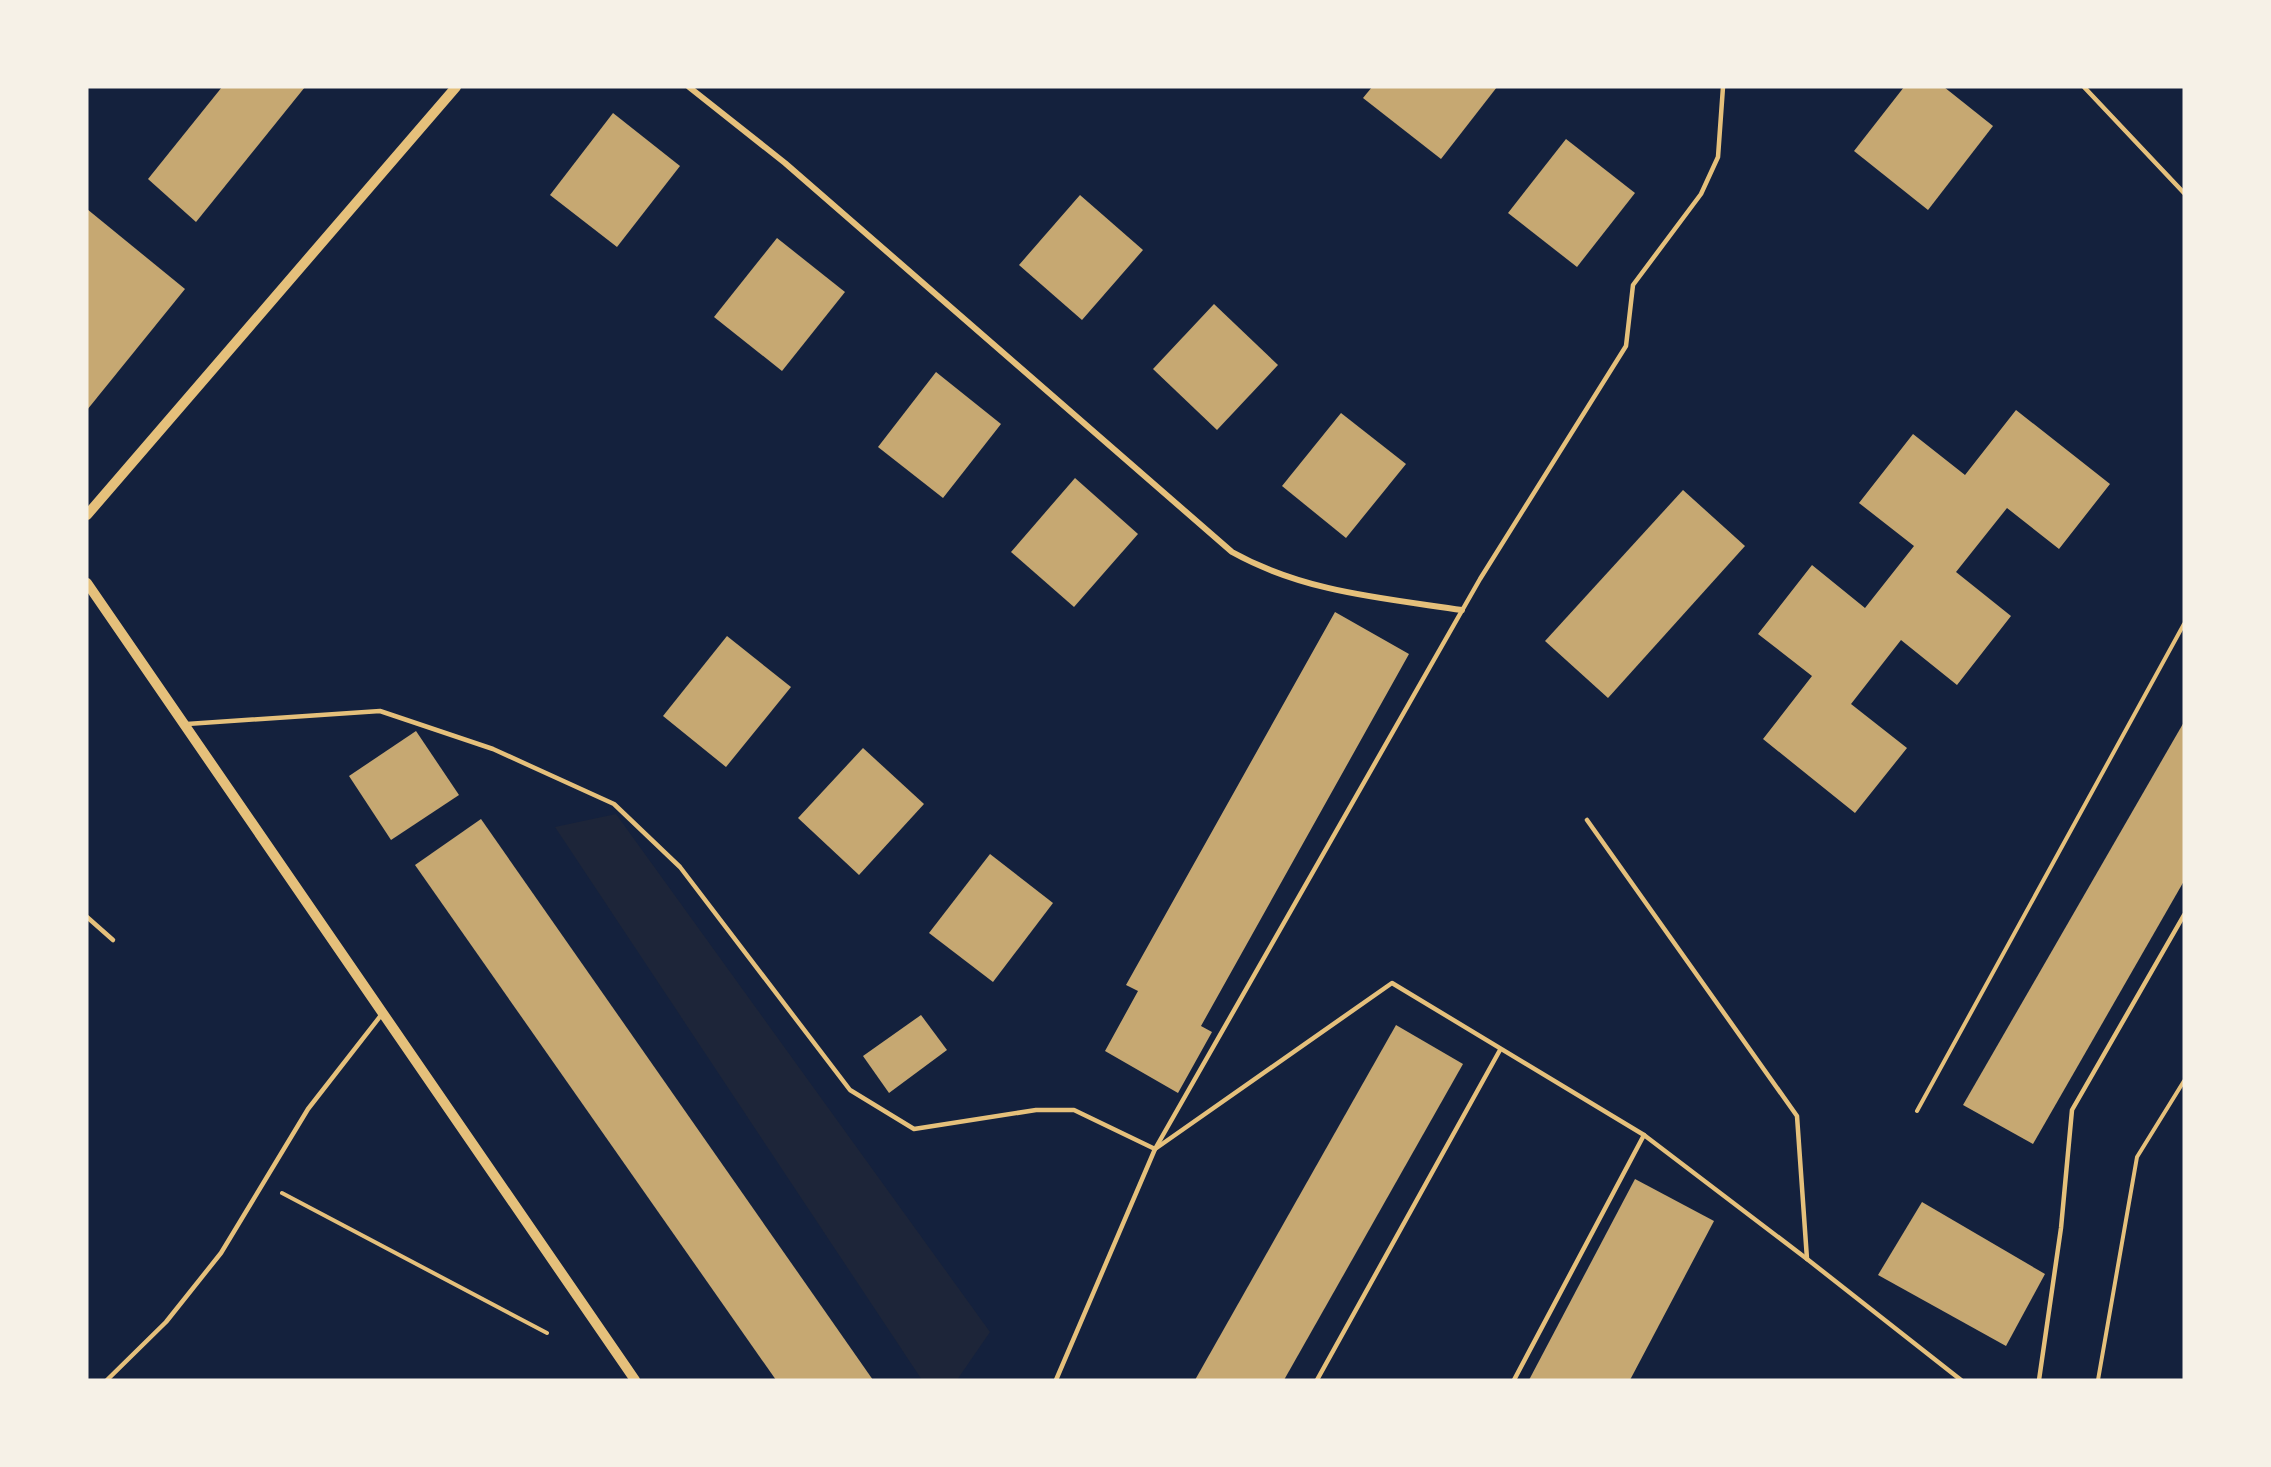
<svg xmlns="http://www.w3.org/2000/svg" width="2271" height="1467" font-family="'Open Sans',sans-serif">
  <rect width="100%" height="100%" fill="#14213d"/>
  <polygon fill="#1d2539" points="616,814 990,1332 957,1380 922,1380 555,827"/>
  <g fill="#c6a872">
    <polygon points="222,87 305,87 196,222 148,179"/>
    <polygon points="1372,87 1497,87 1441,159 1363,98"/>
    <polygon points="1904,87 1944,87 1993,126 1928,210 1854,151"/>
    <polygon points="613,113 680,166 617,247 550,195"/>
    <polygon points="1566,139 1635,193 1577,267 1508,213"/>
    <polygon points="1080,195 1143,250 1082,320 1019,265"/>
    <polygon points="87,209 185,289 87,410"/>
    <polygon points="777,238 845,292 782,371 714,317"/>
    <polygon points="1214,304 1278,365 1217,430 1153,369"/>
    <polygon points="936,372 1001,424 943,498 878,447"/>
    <polygon points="2016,410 2110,484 2059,549 2007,508 1956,572 2011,616 1957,685 1901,640 1851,704 1907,748 1855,813 1763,739 1812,676 1758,634 1812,565 1865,608 1914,546 1859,503 1913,434 1965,475"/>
    <polygon points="1341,413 1406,464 1346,538 1282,486"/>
    <polygon points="1075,478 1138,534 1074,607 1011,552"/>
    <polygon points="1683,490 1745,546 1608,698 1545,641"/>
    <polygon points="1335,612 1409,654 1201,1026 1212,1032 1178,1093 1105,1051 1138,991 1126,985"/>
    <polygon points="727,636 791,687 726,767 663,716"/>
    <polygon points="2184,722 2184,881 2033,1144 1963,1105"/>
    <polygon points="416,731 459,795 391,840 349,776"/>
    <polygon points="863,748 924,804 859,875 798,818"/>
    <polygon points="481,819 873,1380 776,1380 415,865"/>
    <polygon points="990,854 1053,903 993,982 929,933"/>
    <polygon points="921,1015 947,1050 889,1093 863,1056"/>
    <polygon points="1396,1025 1463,1064 1284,1380 1195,1380"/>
    <polygon points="1635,1179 1714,1221 1630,1380 1529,1380"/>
    <polygon points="1922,1202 2045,1274 2006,1346 1878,1275"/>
  </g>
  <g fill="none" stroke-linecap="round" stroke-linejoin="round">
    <g stroke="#e5c07b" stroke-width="4">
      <polyline points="1917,1111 2184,624"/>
      <polyline points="282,1193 547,1333"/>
      <polyline points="2098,1380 2137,1157 2184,1081"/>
    </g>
    <g stroke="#e5c07b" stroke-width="4.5">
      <polyline points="2084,87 2184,193"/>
      <polyline points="187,724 380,711 493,749 614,804 680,867 850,1090 914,1129 1036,1110 1074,1110 1155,1149 1392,983 1644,1135"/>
      <polyline points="1587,820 1797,1116 1807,1259 1961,1380"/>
      <polyline points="87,917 113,940"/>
      <polyline points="107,1380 166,1322 221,1253 308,1109 382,1014"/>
      <polyline points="1056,1380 1155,1149 1480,579 1626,346 1633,285 1701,194 1718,157 1723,87"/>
      <polyline points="1317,1380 1500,1050"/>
      <polyline points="1514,1380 1644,1135 1807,1259"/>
      <polyline points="2039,1380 2061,1228 2072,1110 2184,915"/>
    </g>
    <path stroke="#e5c07b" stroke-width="6" d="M689,87L785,163L1232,552C1304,592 1382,598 1462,610"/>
    <g stroke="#e5c07b" stroke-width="10">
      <polyline points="87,515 456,87"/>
      <polyline points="87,583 635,1380"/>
    </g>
  </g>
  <rect width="2271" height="1467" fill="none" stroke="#f6f1e7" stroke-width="177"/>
</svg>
